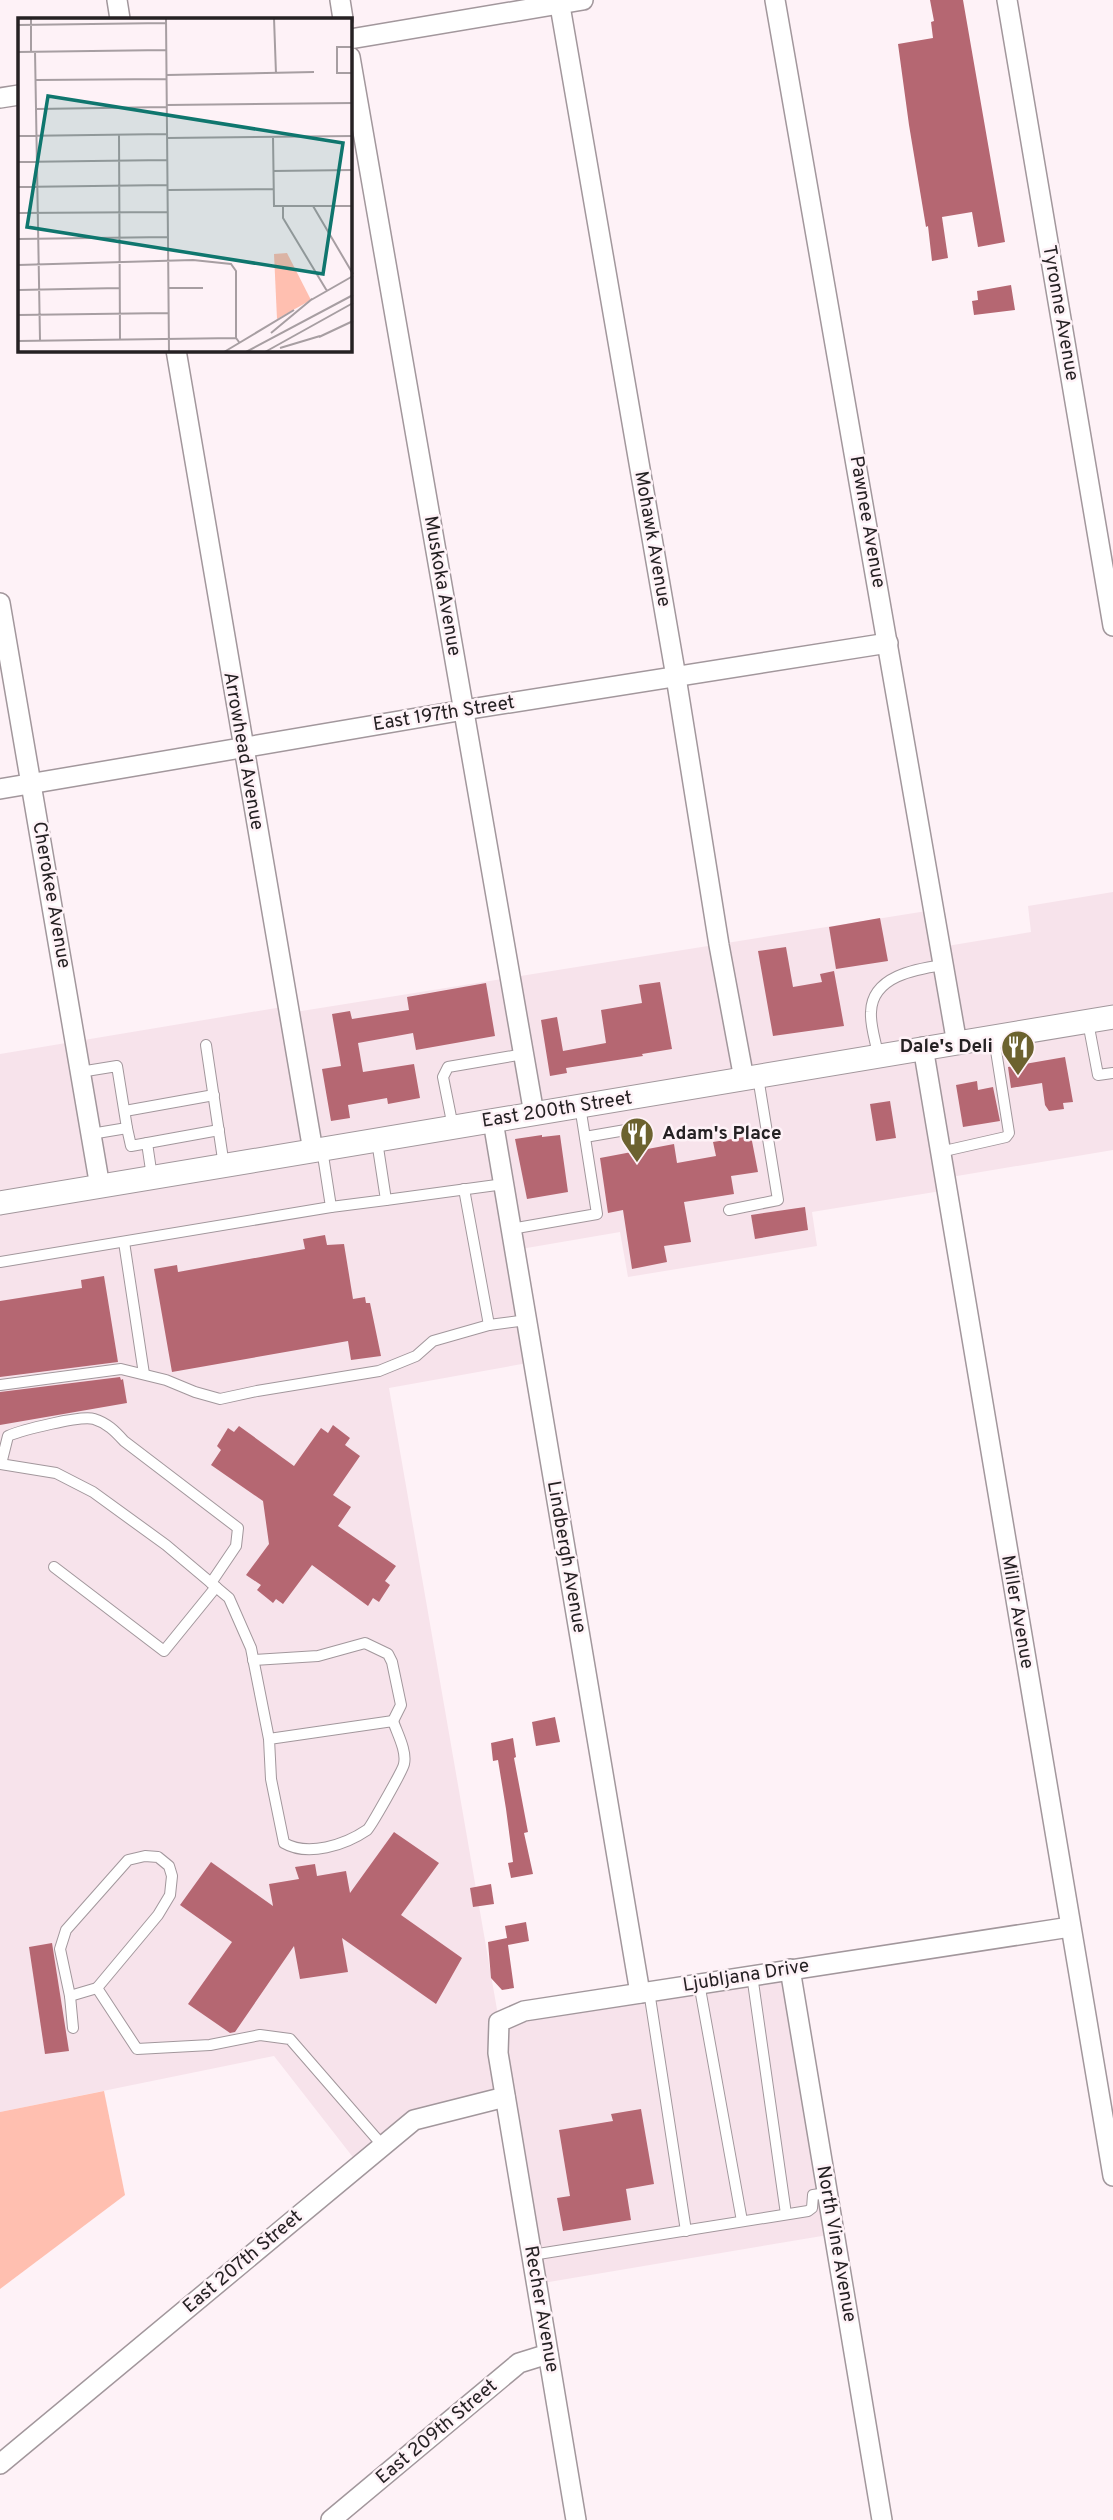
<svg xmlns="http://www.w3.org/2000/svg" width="1113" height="2520" font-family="Overpass,sans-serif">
  <rect width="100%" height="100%" fill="#fef2f7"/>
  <polygon fill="#f7e3eb" points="1113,892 1113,1150 945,1178 947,1190 812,1212 817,1246 628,1277 620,1232 515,1250 533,1362 389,1388 499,2021 790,1969 834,2234 537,2284 505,2098 414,2120 359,2165 274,2056 0,2112 0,1054 288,1006 289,1013 933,910 941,947 1031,932 1028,906"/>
  <polygon fill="#ffbfb0" points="104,2091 125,2195 0,2289 0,2112"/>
  <g fill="#b56772">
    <polygon points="930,0 963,0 1005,242 978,247 972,212 942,217 948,258 932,261 928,226 926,227 909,125 898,44 933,38 931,22 934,21"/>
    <polygon points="1011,285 1015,310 974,315 972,301 978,300 977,291"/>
    <polygon points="880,918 888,961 836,969 829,927"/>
    <polygon points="786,947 793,987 822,982 820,974 834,971 844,1026 773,1036 758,951"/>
    <polygon points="660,982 672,1049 642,1054 643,1056 566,1068 567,1073 550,1076 541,1020 557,1017 563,1051 606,1043 601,1010 642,1003 639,985"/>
    <polygon points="486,983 495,1036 416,1050 413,1033 358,1043 363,1072 414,1064 420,1098 388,1104 387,1098 348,1105 350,1118 331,1121 322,1069 341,1066 332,1014 350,1011 352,1019 409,1010 407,997"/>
    <polygon points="1065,1057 1073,1102 1063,1103 1064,1109 1049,1111 1045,1105 1042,1083 1011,1088 1008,1067"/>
    <polygon points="977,1081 978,1090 993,1087 1000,1121 963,1127 956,1085"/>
    <polygon points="890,1101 896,1138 876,1141 870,1104"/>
    <polygon points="542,1135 542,1137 560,1135 568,1192 527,1199 515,1139"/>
    <polygon points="751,1136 758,1172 731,1176 734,1194 684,1202 691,1242 664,1246 667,1262 632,1269 623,1210 608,1213 600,1158 674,1144 677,1163 716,1156 713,1142"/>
    <polygon points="805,1207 808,1230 755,1239 751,1215"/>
    <polygon points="325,1235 327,1245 344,1244 353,1299 365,1297 366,1303 370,1303 381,1356 351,1360 348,1341 172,1372 154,1269 177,1265 178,1272 305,1249 303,1239"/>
    <polygon points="104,1276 118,1362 0,1377 0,1301 82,1288 81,1280"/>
    <polygon points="120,1377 121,1380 123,1379 127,1403 0,1425 0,1392"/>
    <polygon points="333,1425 350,1438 345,1445 360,1456 333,1495 351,1507 338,1526 396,1566 385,1581 390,1585 379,1602 373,1598 368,1606 312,1565 283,1604 276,1599 273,1603 257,1590 261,1585 246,1575 269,1544 263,1501 211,1465 221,1450 217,1446 228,1428 234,1432 239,1426 294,1466 321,1428 328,1433"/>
    <polygon points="555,1717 560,1742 536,1746 532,1722"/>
    <polygon points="513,1738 516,1757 514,1758 528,1832 524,1833 533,1874 511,1878 508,1863 513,1862 506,1809 498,1760 493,1761 491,1743"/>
    <polygon points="394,1832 439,1863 401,1915 462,1958 436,2004 342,1938 348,1972 300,1979 294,1946 235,2032 230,2033 188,2004 232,1942 180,1905 211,1862 273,1906 269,1884 299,1879 295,1867 315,1864 317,1876 346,1871 350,1893"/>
    <polygon points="491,1884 494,1904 473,1907 470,1888"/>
    <polygon points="526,1922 529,1941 508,1945 514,1988 502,1990 491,1978 488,1942 507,1938 505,1926"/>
    <polygon points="52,1943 69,2051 45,2054 29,1947"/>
    <polygon points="641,2109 654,2184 626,2189 631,2220 563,2231 557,2198 570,2196 559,2130 613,2121 611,2114"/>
  </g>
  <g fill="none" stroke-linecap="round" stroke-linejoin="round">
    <g stroke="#a2979c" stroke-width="12">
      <g id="service">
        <polyline points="1088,1022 1098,1075 1113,1073"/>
        <polyline points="206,1045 224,1166"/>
        <path d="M878,1055C876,1042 870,1026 871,1012C872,976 916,969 943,965"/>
        <polyline points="80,1072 117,1066 127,1128 91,1134"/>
        <polyline points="125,1111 214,1095"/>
        <polyline points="453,1127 443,1077 448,1067 524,1054"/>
        <polyline points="127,1128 131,1146 219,1130"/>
        <polyline points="585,1137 643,1127"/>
        <polyline points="147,1143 152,1177"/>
        <polyline points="940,1152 1006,1137 1009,1133 994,1038"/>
        <polyline points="464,1189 489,1325 527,1320"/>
        <polyline points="386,1200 504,1184"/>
        <polyline points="331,1207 386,1200 377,1141"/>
        <polyline points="729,1210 778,1200 758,1077"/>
        <polyline points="511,1229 597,1214 580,1106"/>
        <polyline points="124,1242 144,1374"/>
        <polyline points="0,1262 331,1207 322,1149"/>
        <polyline points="0,1385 121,1369 166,1380 195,1392 220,1399 257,1391 379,1371 416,1356 433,1341 489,1325"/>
        <path d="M0,1464L56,1473L93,1492L166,1545L229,1598L251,1648L269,1739L271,1779L284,1843C308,1857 345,1845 367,1830C370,1828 403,1770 404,1764C407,1751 397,1733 393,1721L269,1739"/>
        <path d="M1,1464L8,1436C22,1430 81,1415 94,1419C107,1423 115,1431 124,1441L238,1528L236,1546L211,1583"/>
        <polyline points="54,1567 164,1651 216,1587"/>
        <polyline points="253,1660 318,1656 365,1643 388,1654 392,1662 401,1705 393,1721"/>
        <polyline points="752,1975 786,2214"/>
        <polyline points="699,1983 742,2221"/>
        <polyline points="649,1991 686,2231"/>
        <polyline points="70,1996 97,1988"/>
        <polyline points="73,2028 70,1996 60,1949 66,1930 128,1860 145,1856 158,1857 169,1866 172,1876 170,1895 158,1915 97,1988 137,2049 210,2045 260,2035 290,2039 383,2146"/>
        <polyline points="532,2255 808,2211 812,2208 813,2195 827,2193"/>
      </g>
    </g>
    <g stroke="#a2979c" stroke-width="22">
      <g id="minor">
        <polyline points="117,0 120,19"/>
        <polyline points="340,0 343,19"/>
        <polyline points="559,0 676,677 719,945 744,1079"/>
        <polyline points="775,0 957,1044"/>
        <polyline points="1007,0 1113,626"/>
        <polyline points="350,39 583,0"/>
        <polyline points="350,57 534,1114"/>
        <polyline points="0,98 19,95"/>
        <polyline points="176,350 313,1151"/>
        <polyline points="0,603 100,1187"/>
        <polyline points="0,789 464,710 888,643"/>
        <polyline points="923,1047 1113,2176"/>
        <polyline points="493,1121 640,1993"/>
        <polyline points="790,1969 882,2520"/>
        <polyline points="0,2464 414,2120 505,2097"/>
        <polyline points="331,2520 519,2363 548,2354"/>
        <polyline points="576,2520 498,2053 499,2022 524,2011 1070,1927"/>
      </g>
    </g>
    <g stroke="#a2979c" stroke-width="25">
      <polyline id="tertiary" points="0,1203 1113,1017"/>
    </g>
    <use href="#service" stroke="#fff" stroke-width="10"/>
    <use href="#minor" stroke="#fff" stroke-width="19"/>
    <use href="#tertiary" stroke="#fff" stroke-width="23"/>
  </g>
  <defs>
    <g id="restaurant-pin" transform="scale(1.75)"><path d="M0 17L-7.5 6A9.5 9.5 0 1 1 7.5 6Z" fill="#6c622f" stroke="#fef2f7"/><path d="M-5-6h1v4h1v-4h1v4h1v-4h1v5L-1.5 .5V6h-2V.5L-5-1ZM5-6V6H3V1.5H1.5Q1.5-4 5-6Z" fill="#fff"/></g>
  </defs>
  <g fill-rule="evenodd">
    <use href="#restaurant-pin" x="1018" y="1047"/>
    <use href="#restaurant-pin" x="637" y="1134"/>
  </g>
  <g text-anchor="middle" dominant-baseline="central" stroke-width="5" stroke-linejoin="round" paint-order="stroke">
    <g font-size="19" fill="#252123" stroke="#fef2f7">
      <text transform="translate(1060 313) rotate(80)">Tyronne Avenue</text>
      <text transform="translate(867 522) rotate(80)">Pawnee Avenue</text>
      <text transform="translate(652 539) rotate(80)">Mohawk Avenue</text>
      <text transform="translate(442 586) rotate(80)">Muskoka Avenue</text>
      <text transform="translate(444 714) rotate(-9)">East 197th Street</text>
      <text transform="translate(243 751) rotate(80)">Arrowhead Avenue</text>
      <text transform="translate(51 895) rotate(80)">Cherokee Avenue</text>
      <text transform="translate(557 1110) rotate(-9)">East 200th Street</text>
      <text transform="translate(566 1557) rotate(80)">Lindbergh Avenue</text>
      <text transform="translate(1017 1612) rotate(80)">Miller Avenue</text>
      <text transform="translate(746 1976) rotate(-9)">Ljubljana Drive</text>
      <text transform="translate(836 2244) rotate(80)">North Vine Avenue</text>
      <text transform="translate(243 2262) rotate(-40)">East 207th Street</text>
      <text transform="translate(541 2309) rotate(80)">Recher Avenue</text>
      <text transform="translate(437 2432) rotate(-40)">East 209th Street</text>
    </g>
    <g font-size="19" font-weight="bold" fill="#252123" stroke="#fef2f7" text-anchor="end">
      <text x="993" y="1047">Dale's Deli</text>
      <text x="662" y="1134" text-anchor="start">Adam's Place</text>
    </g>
  </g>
  <g transform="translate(18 18)">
    <rect width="334" height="334" fill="#fef2f7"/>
    <path d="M269,235L293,282L259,301L256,236Z" fill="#ffbfb0"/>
    <path fill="none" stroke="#a79ea2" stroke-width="2" d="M13,0V33M148,0L151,334M256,0L258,56M0,7L148,5M335,29H319V55H335M17,33L22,322M0,34L148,32M149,57L296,54M18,62L149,61M149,87L335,85M18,91L149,89M101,117L102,321M0,118L149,116M255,119L256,188H335M149,120L335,118M0,144L149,142M255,153L335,152M0,169L150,167M150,172L255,171M295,188L335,256M265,189V200L309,273M0,195L150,194M0,221L150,219M0,247L175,242L213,246L218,253V320M150,270H185M0,272L102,270M293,282L335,258M0,297L151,295M253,315L294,281M301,319L335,303M0,323L218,320L221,324M262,330L302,318M206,334L276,292M228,334L335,277M247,334L335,285"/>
    <path fill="#0f766e" fill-opacity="0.15" stroke="#0f766e" stroke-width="3.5" d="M30,78L325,125L305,256L9,209Z"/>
    <rect width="334" height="334" fill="none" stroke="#252123" stroke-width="3.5"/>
  </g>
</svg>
